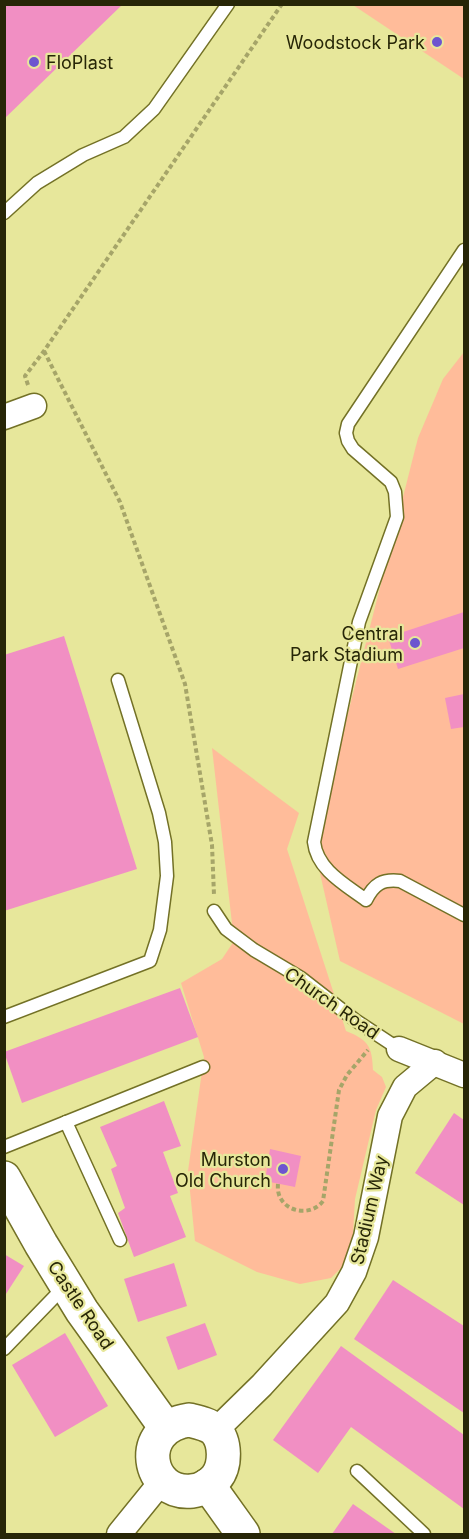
<svg xmlns="http://www.w3.org/2000/svg" width="469" height="1539" font-family="Inter,sans-serif">
  <rect width="100%" height="100%" fill="#e7e79b"/>
  <g fill="#ffbc9a">
    <polygon points="353,5 464,5 464,79"/>
    <polygon points="464,352 464,1024 340,961 314,847 418,438 443,379"/>
    <path d="M212,748L299,813L287,849L346,1031C369,1040 372,1047 373,1070L382,1077L386,1087L376,1110L355,1199L352,1252L343,1266L331,1278L300,1284L257,1272L195,1241L188,1171L204,1057L181,983L222,959L234,941Z"/>
  </g>
  <g fill="#f18fc3">
    <polygon points="4,4 123,4 4,119"/>
    <polygon points="464,612 464,648 398,669 388,637"/>
    <polygon points="64,636 137,869 4,911 4,655"/>
    <polygon points="464,694 464,727 451,729 445,698"/>
    <polygon points="180,988 198,1037 22,1103 4,1052"/>
    <polygon points="164,1101 181,1146 163,1152 178,1193 170,1196 186,1237 134,1257 118,1213 125,1208 111,1169 117,1166 100,1127"/>
    <polygon points="454,1113 464,1120 464,1205 415,1173"/>
    <polygon points="270,1149 301,1156 295,1187 265,1181"/>
    <polygon points="4,1254 24,1266 4,1297"/>
    <polygon points="174,1263 187,1306 138,1322 124,1279"/>
    <polygon points="393,1280 464,1326 464,1413 354,1339"/>
    <polygon points="205,1323 217,1355 178,1370 166,1337"/>
    <polygon points="65,1333 108,1406 55,1437 12,1365"/>
    <polygon points="341,1346 464,1435 464,1509 351,1427 318,1473 273,1440"/>
    <polygon points="353,1504 396,1534 332,1534"/>
  </g>
  <g fill="none" stroke-linecap="round" stroke-linejoin="round">
    <g stroke="#737126" stroke-width="15">
      <g id="service">
        <polyline points="4,213 37,183 83,155 124,137 154,109 228,4"/>
        <path d="M464,250L348,424L346,433L348,441L353,449L391,482L395,492L397,517L359,622L314,842C317,870 346,885 366,900C374,884 382,879 400,881L464,915"/>
        <polyline points="214,911 226,929 254,950 301,978 355,1020 399,1049"/>
        <polyline points="4,1017 150,961 160,930 167,876 165,842 159,813 118,680"/>
        <polyline points="66,1122 120,1240"/>
        <polyline points="4,1147 203,1067"/>
        <polyline points="4,1349 64,1287"/>
        <polyline points="357,1471 424,1534"/>
      </g>
    </g>
    <g stroke="#737126" stroke-width="27">
      <g id="minor">
        <polyline points="4,417 34,406"/>
        <polyline points="399,1049 464,1075"/>
        <polyline points="215,1431 262,1385 337,1303 354,1272 366,1237 390,1116 405,1087 435,1062"/>
        <polyline points="119,1534 162,1481"/>
      </g>
    </g>
    <g stroke="#737126" stroke-width="36">
      <g id="secondary">
        <polyline points="4,1178 41,1244 82,1311 166,1428"/>
        <path d="M189,1420C197,1422 208,1424 215,1430C226,1442 226,1466 216,1478C210,1485 201,1490 192,1491C147,1496 134,1428 189,1420Z"/>
        <polyline points="208,1485 243,1534"/>
      </g>
    </g>
    <g stroke="#a6a569" stroke-width="4" stroke-dasharray="4.5 3" stroke-linecap="butt">
      <polyline points="44,351 120,502 185,684 212,845 214,895"/>
      <polyline points="28,385 25,376 44,351 282,4"/>
      <path d="M278,1184C275,1210 309,1220 323,1201L339,1090L347,1075L368,1050"/>
    </g>
    <use href="#service" stroke="#fff" stroke-width="12"/>
    <use href="#minor" stroke="#fff" stroke-width="24"/>
    <use href="#secondary" stroke="#fff" stroke-width="33"/>
  </g>
  <g fill="#6d55cf" stroke="#e7e79b" stroke-width="2">
    <circle cx="437" cy="42" r="6"/>
    <circle cx="34" cy="62" r="6"/>
    <circle cx="415" cy="643" r="6"/>
    <circle cx="283" cy="1169" r="6"/>
  </g>
  <g text-anchor="middle" dominant-baseline="central" stroke-width="4.5" stroke-linejoin="round" paint-order="stroke">
    <g font-size="18" fill="#272607" stroke="#e7e79b" text-anchor="end">
      <text x="425" y="42">Woodstock Park</text>
      <text x="46" y="62" text-anchor="start">FloPlast</text>
      <text x="403" y="633">Central<tspan x="403" dy="21">Park Stadium</tspan></text>
      <text x="271" y="1159">Murston<tspan x="271" dy="21">Old Church</tspan></text>
    </g>
    <g font-size="18" fill="#272607" stroke="#e7e79b">
      <text transform="translate(332 1003) rotate(35)">Church Road</text>
      <text transform="translate(369 1210) rotate(-77)">Stadium Way</text>
      <text transform="translate(81 1305) rotate(56)">Castle Road</text>
    </g>
  </g>
  <rect width="469" height="1539" fill="none" stroke="#272607" stroke-width="12"/>
</svg>
